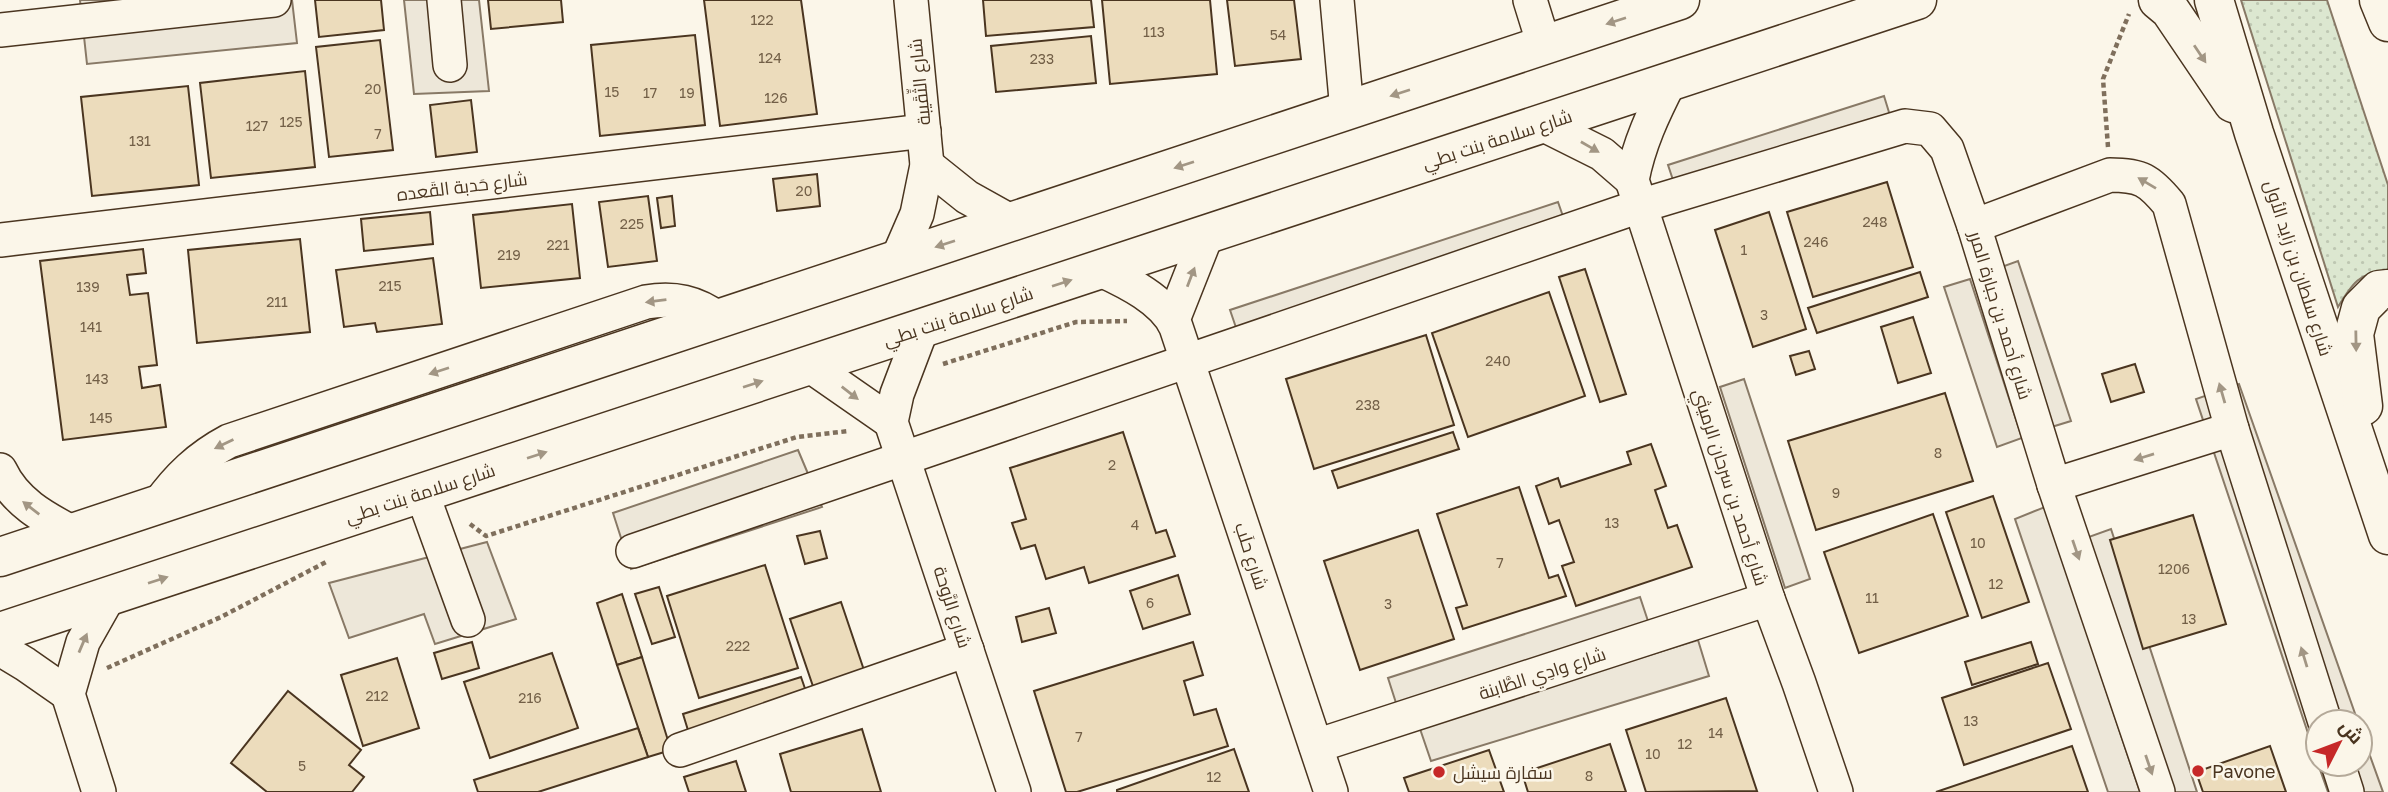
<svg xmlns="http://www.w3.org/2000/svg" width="2388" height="792" font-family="'Golos Text',Cairo,sans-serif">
  <defs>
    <pattern id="grass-dots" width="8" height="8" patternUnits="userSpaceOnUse" patternTransform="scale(1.75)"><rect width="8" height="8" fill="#dce7d0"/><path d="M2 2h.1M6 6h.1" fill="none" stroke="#bec7b2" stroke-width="1.8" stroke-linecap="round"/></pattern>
  </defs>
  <rect width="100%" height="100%" fill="#fbf6e9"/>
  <path fill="url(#grass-dots)" stroke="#887966" stroke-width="2" d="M2241,0H2327L2388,185V271C2359,272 2352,284 2338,307Z"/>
  <g fill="#ede7d9" stroke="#887966" stroke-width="2">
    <polygon points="80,0 292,0 297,43 87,64"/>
    <polygon points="404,0 479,0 489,91 414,94"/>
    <polygon points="1884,96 1892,122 1676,189 1668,165"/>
    <polygon points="1558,202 1573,245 1245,354 1230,310"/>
    <polygon points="2018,261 2071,421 2045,429 1993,270"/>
    <polygon points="1970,279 2022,438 1997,447 1944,287"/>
    <polygon points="1744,379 1810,579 1785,588 1720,387"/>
    <polygon points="2239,384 2358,722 2318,722 2318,763 2196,399"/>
    <polygon points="798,450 822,507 631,569 613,513"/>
    <polygon points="2045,507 2140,792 2108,792 2015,519"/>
    <polygon points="2111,529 2197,792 2168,792 2083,539"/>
    <polygon points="487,542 516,619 435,644 424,614 349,638 329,583"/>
    <polygon points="1640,597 1649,624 1397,706 1388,678"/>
    <polygon points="1698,640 1709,676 1431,761 1419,726"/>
    <polygon points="2360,728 2383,792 2328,792 2318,764 2360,764"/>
  </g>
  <g fill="#ecdcbc" stroke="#4a3520" stroke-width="2">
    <polygon points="315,0 381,0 384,30 319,37"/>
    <polygon points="488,0 561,0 563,22 491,29"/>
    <polygon points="704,0 801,0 817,114 720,126"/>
    <polygon points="983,0 1091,0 1094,27 986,36"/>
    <polygon points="1102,0 1210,0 1217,74 1110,84"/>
    <polygon points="1227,0 1294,0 1301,59 1235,66"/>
    <polygon points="695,35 705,125 600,136 591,45"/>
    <polygon points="1091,36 1096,83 996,92 991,46"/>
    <polygon points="380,40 393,150 329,157 316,47"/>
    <polygon points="305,71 315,167 211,178 200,83"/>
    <polygon points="188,86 199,185 92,196 81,97"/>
    <polygon points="471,100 477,152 436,157 430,105"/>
    <polygon points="817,174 820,206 777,211 773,179"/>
    <polygon points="1887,182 1913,267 1813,297 1787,212"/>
    <polygon points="648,196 657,261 608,267 599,202"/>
    <polygon points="672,196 675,226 661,228 657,198"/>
    <polygon points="572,204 580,278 481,288 473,215"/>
    <polygon points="430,212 433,244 364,251 361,219"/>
    <polygon points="1769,212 1806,329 1753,347 1715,230"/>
    <polygon points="300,239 310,332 197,343 188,250"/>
    <polygon points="143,249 146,273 127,275 130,295 148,293 157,365 139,367 142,388 160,385 166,427 63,440 40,261"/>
    <polygon points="433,258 442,324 377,332 375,323 344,327 336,270"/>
    <polygon points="1585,269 1626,394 1600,402 1559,277"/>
    <polygon points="1920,272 1928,297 1817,333 1808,308"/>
    <polygon points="1549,292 1585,396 1468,437 1432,333"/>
    <polygon points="1913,317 1931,373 1898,383 1881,327"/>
    <polygon points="1426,335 1454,425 1314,469 1286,379"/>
    <polygon points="1809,351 1815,369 1796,375 1790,356"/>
    <polygon points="2135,364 2144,392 2111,402 2102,374"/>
    <polygon points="1945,393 1973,481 1816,530 1788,441"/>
    <polygon points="1123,432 1156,533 1166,530 1175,556 1089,583 1084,567 1046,579 1035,545 1021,549 1012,523 1026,519 1010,468"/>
    <polygon points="1453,432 1459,449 1338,488 1332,471"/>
    <polygon points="1651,444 1666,486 1655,490 1668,528 1677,525 1692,567 1576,606 1562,566 1574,562 1559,520 1549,524 1536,486 1558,478 1561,487 1631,464 1627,452"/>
    <polygon points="1519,487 1549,578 1558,575 1566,596 1463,629 1456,608 1467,605 1437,514"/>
    <polygon points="1993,496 2029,602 1982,618 1946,512"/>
    <polygon points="1933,514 1968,616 1859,653 1824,552"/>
    <polygon points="2193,515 2226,624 2143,649 2110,540"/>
    <polygon points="1418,530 1454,639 1360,670 1324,561"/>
    <polygon points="820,531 827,558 805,564 797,536"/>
    <polygon points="765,565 798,668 699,698 667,596"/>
    <polygon points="1178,575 1190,614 1143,629 1130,591"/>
    <polygon points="659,587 675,637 652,644 635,594"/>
    <polygon points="622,594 642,657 617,665 597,603"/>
    <polygon points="841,602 868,682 817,698 790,619"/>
    <polygon points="1049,608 1056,633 1022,642 1016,617"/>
    <polygon points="472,642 479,668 442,679 434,653"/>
    <polygon points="1193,642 1203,675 1184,681 1194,715 1216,709 1228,746 1077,792 1066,792 1034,691"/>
    <polygon points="2031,642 2038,664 1972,685 1965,662"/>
    <polygon points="552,653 578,728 490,758 464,682"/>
    <polygon points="642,657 671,750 648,757 617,665"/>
    <polygon points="397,658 419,728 363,746 341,675"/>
    <polygon points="2048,663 2071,729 1964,765 1942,698"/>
    <polygon points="801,677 810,703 691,740 683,714"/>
    <polygon points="288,691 361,750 349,765 364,777 352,792 267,792 231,763"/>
    <polygon points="1726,698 1757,791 1646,792 1626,730"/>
    <polygon points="638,728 648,757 538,792 478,792 474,780"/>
    <polygon points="862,729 881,792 791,792 780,754"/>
    <polygon points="1610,744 1626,792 1528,792 1522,773"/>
    <polygon points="2072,746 2088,792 1936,792"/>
    <polygon points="2270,746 2286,792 2203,792 2196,772"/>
    <polygon points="1234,749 1249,792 1117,792 1117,790"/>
    <polygon points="1489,750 1504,792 1409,792 1404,778"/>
    <polygon points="736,761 746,792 689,792 684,777"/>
  </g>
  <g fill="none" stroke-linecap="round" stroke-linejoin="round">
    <g stroke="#4a3520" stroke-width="36">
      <g id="minor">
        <polyline points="444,0 450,65"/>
        <polyline points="1337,0 1347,111"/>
        <polyline points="1530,0 1544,45"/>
        <polyline points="0,30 274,0"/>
        <path d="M1670,81C1653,114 1639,144 1632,180L1768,599L1799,683L1836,792"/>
        <polyline points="1542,124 1602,154 1632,180"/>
        <polyline points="927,165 967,197 1012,222"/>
        <path d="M1974,226L2110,175C2141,175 2149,180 2169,204L2232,429L2325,722"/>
        <polyline points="0,240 924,131"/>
        <polyline points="897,260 917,214 927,165 911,0"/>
        <path d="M1101,270C1127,282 1164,300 1176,327L1331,792"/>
        <polyline points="1173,320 1207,234"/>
        <polyline points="922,328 897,394 891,422 1014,792"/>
        <polyline points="809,365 891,422"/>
        <path d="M0,470C15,502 43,517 73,533"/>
        <polyline points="2054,485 2232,429"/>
        <polyline points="422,493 468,620"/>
        <path d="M158,505C178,477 199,457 229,441L646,302C674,297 696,302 719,319"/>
        <polyline points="633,551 1640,206 1905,126 1930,129 1947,149 1974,226 2054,485 2158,792"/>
        <polyline points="0,649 25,664 68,694"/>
        <polyline points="1316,746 1768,599"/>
        <polyline points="680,750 967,650"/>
        <polyline points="2338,764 2347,792"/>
        <polyline points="99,792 68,694 83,642 109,596"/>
      </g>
    </g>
    <g stroke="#4a3520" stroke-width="41">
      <g id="major">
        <polyline points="2158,0 2170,10 2233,103"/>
        <polyline points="2214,0 2254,133 2388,535"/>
        <polyline points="2379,0 2388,22"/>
        <polyline points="2363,406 2354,334 2361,308 2379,290 2388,289"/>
        <polyline points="0,557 1680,0"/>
        <polyline points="0,632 1917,0"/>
      </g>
    </g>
    <g stroke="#7f6f5c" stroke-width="4.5" stroke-dasharray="5 3.5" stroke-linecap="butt">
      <polyline points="2108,147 2103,79 2129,14"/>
      <polyline points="943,364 1076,322 1127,321"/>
      <polyline points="470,524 486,536 797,437 849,431"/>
      <polyline points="107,668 221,617 326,562"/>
    </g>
    <use href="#minor" stroke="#fbf6e9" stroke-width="33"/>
    <use href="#major" stroke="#fbf6e9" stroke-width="38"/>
  </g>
  <defs><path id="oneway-solid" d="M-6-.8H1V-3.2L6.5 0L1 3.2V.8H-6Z" transform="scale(1.75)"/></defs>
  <g fill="#a29684">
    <use href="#oneway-solid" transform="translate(1616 21) rotate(162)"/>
    <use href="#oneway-solid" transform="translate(2200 54) rotate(56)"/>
    <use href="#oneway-solid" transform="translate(1400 93) rotate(162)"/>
    <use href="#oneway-solid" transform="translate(1590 147) rotate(30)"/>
    <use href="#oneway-solid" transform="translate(1184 165) rotate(162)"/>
    <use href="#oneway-solid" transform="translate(2147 183) rotate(-149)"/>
    <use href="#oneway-solid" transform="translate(945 244) rotate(162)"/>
    <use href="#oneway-solid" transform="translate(1191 277) rotate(-69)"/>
    <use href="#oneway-solid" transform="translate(1062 283) rotate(-18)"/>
    <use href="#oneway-solid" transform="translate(656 301) rotate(173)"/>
    <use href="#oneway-solid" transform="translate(2356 341) rotate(89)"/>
    <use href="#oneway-solid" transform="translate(439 371) rotate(162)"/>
    <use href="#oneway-solid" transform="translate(753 384) rotate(-18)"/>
    <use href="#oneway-solid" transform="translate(850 393) rotate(38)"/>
    <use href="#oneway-solid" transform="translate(2222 393) rotate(-106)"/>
    <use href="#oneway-solid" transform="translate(224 444) rotate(154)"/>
    <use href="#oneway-solid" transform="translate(537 455) rotate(-18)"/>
    <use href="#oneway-solid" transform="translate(2144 457) rotate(163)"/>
    <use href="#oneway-solid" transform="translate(31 508) rotate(-142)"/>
    <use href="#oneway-solid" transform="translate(2076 550) rotate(71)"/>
    <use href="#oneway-solid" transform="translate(158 580) rotate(-18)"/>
    <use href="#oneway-solid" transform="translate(83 643) rotate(-67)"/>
    <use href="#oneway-solid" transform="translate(2304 657) rotate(-107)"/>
    <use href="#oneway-solid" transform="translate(2149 765) rotate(71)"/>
  </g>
  <g fill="#c62828" stroke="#fbf6e9" stroke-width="2.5">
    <circle cx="2198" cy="771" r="7"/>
    <circle cx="1439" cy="772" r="7"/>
  </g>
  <g text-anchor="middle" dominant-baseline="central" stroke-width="5" stroke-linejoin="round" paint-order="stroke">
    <g font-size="14" fill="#725f47">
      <text x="762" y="19">122</text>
      <text x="1154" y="31">113</text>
      <text x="1278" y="34">54</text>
      <text x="770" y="57">124</text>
      <text x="1042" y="58">233</text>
      <text x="373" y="88">20</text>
      <text x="612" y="91">15</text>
      <text x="650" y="92">17</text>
      <text x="687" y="92">19</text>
      <text x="776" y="97">126</text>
      <text x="291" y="121">125</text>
      <text x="257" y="125">127</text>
      <text x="378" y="133">7</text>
      <text x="140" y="140">131</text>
      <text x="804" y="190">20</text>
      <text x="1875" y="221">248</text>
      <text x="632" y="223">225</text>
      <text x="1816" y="241">246</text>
      <text x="558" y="244">221</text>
      <text x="1744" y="249">1</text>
      <text x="509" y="254">219</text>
      <text x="390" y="285">215</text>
      <text x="88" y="286">139</text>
      <text x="277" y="301">211</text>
      <text x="1764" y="314">3</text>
      <text x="91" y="326">141</text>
      <text x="1498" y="360">240</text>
      <text x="97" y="378">143</text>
      <text x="1368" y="404">238</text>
      <text x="101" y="417">145</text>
      <text x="1938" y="452">8</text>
      <text x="1112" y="464">2</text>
      <text x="1836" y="492">9</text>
      <text x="1612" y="522">13</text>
      <text x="1135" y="524">4</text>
      <text x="1978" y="542">10</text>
      <text x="1500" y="562">7</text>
      <text x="2174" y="568">1206</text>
      <text x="1996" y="583">12</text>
      <text x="1872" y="597">11</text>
      <text x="1150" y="602">6</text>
      <text x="1388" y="603">3</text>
      <text x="2189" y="618">13</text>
      <text x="738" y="645">222</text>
      <text x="377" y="695">212</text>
      <text x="530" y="697">216</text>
      <text x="1971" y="720">13</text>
      <text x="1716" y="732">14</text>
      <text x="1079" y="736">7</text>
      <text x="1685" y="743">12</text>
      <text x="1653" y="753">10</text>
      <text x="302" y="765">5</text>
      <text x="1589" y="775">8</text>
      <text x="1214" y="776">12</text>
    </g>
    <g font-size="18" fill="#4a3520" stroke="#fbf6e9">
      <text transform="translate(919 82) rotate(-96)">شارع الثِّقَيبة</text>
      <text transform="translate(1497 139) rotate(-18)">شارع سلامة بنت بطي</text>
      <text transform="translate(462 186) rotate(-7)">شارع حَدبة القَعده</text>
      <text transform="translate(2299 268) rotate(72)">شارع سلطان بن زايد الأول</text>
      <text transform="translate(2001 315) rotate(73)">شارع أحمد بن جبارة المرر</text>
      <text transform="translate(958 316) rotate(-18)">شارع سلامة بنت بطي</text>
      <text transform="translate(1731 487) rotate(72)">شارع أحمد بن سرحان الرميثي</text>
      <text transform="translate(420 493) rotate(-18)">شارع سلامة بنت بطي</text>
      <text transform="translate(1252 556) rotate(72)">شارع حلَب</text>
      <text transform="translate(953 607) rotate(72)">شارع الرَّوحة</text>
      <text transform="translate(1542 673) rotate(-18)">شارع وادِي الطَّابنة</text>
    </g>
    <g font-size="18" fill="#4a3520" stroke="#fbf6e9" text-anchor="start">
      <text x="2212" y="771">Pavone</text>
      <text x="1453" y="772">سفارة سيشل</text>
    </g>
  </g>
  <g transform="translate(2339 743) rotate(48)"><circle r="33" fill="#fbf6e9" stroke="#b4a999" stroke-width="2"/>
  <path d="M0-5L12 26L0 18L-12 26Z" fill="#c62828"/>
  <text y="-10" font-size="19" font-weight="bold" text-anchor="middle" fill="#4a3520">ش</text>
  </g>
</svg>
